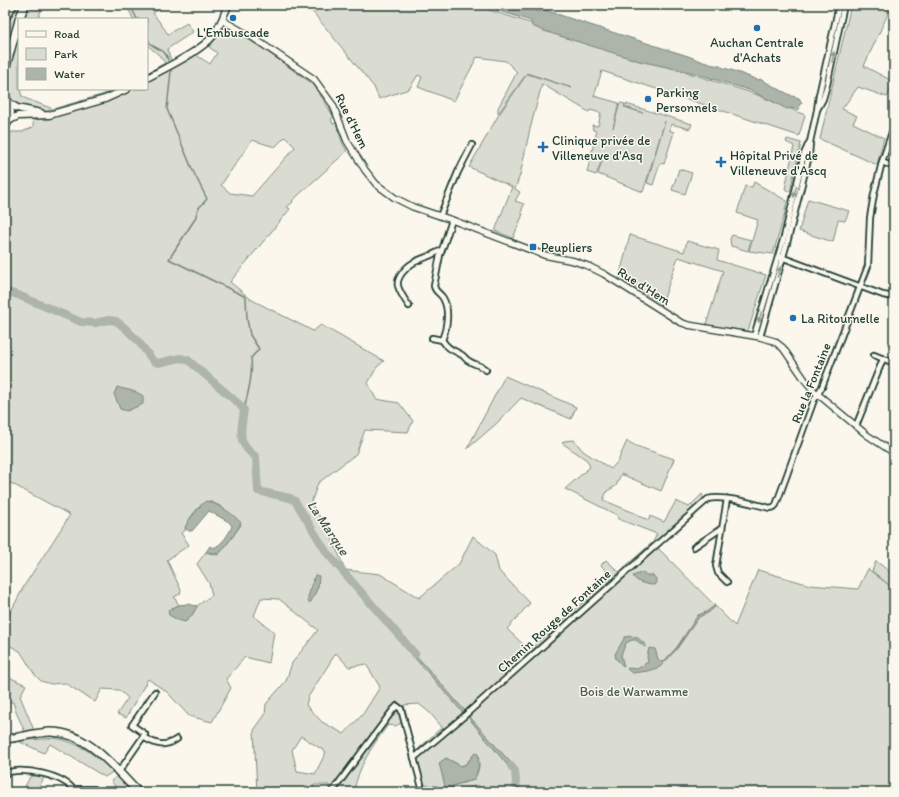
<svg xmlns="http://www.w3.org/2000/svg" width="899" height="797" font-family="Itim,sans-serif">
  <rect width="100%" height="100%" fill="#fbf7ec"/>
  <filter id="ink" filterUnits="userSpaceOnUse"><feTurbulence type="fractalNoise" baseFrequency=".025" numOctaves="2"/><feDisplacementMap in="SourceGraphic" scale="8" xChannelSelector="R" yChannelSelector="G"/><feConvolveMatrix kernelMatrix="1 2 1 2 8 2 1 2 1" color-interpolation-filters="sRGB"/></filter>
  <g filter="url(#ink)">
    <g fill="#dbdcd1" stroke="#7d8c82" fill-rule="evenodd">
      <polygon points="18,5 21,5 5,53 5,26"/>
      <polygon points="30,5 43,5 38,19 24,19"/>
      <path d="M125,5H158L162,8L153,13L168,34L187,23L193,32L167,49L171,60L179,65L196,55L210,64L217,53L209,47C215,40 222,27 232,29L262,48L314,85L334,117L331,119L333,124L336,123L342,142L347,151L292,201L293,202L287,207L290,209L230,282L252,300L313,331L321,325L384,361L377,367L368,383L376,399L399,403L413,421L408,432L365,430L356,454L318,483L311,503L330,533L345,570L380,574L419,598L459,564L473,536L495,555L499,571L530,603L507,629L529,650L611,577L601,565L606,560L619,572L653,542L657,534L618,519L617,515L565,489L590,467L587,460L562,443L564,441L574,440L583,451L611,469L618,461L627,441L636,446L674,459L661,491L621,474L616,486L607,491L603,500L637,514L638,516L649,520L650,516L664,522L676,501L689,507L702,494L705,506L657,547L735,626L758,570L810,585L858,589L868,569L894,589V792H481L478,785L457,792H438L437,786L424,785L415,752L442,727L430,713L419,704L404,705L408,720L395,726L388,725C373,745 358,766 354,792H329V785H314L313,792H257L254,730L265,715L266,704L286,681L292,663L318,630L279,599L261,598L254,616L274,632L269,663L245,657L226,679L231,688L212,722L189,716L167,692L148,679L126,718L117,714L128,698L119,690L102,689L95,702L65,683L51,684L41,681L35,675L20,651L5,643V623L24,586L70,515L5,480V143L6,137L12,132H22L33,127L34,110L14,105L6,93V82L13,53L19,35V89H20L22,97L53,109L101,95L117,89H147V73L165,63L159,55L147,45V19H133L131,14ZM285,137L295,147L252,196L230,193L221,185L252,140L275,147ZM209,501L220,506L241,525L220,553L217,555L206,552L197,564L209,583L212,595L197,606L191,617L185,622L168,610L179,605L174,597L180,594L181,590L167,560L189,545L181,533L186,530L185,528C189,519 198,504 209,501ZM336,653L349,667L366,664L380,687L363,714L344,734L322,722L306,705L308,697ZM301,736L326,752L315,774L297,771L292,750ZM475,753C481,765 480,768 474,780L455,785L446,790V758L461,766L466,764Z"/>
      <polygon points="301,5 473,5 755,94 805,115 799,136 602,71 594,96 619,103 613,128 620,103 625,104 624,107 643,113 626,107 626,104 692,124 690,129 671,124 670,131 674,132 664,164 660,163 653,185 647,183 665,121 643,192 598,174 603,157 597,173 596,175 587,172 596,134 596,131 593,130 592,125 598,126 601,113 590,110 589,112 542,84 530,129 520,175 515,189 520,192 515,201 524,204 521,213 523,214 513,238 495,231 512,187 469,167 498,116 527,74 572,88 527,73 498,114 498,108 517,72 506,61 477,57 454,101 418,87 422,77 418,75 409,89 379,99 374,87 307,5 303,7"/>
      <polygon points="851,5 892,5 864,66 894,82 887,97 858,87 842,109 857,116 853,123 884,138 877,165 820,139"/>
      <polygon points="787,139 801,143 790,192 785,189 794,146 786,142"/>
      <polygon points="679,169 692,173 685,194 672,190"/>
      <polygon points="754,182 787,201 784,216 773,254 749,251 758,220 737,213 745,186 752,187"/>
      <polygon points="808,199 849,211 845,221 838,220 833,242 799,231"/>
      <polygon points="630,235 684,252 687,241 719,250 717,260 766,275 748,331 706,325 723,271 678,257 662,304 619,278"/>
      <polygon points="732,235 751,240 748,251 731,246 730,239"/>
      <polygon points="505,376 576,407 571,419 521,398 497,423 467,449"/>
      <polygon points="876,561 894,575 894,578 889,585 872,571"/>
      <polygon points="11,678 26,685 20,696 34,730 25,732 16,712 13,702 5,702 5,684"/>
      <path d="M55,738C81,743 94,755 114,771L105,777L50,744L44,753L18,741Z"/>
      <polygon points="37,775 45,776 36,792 22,792 30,777"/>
      <polygon points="117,776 132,791 131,792 114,792 115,786 111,781"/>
    </g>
    <g fill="#adb4aa" stroke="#74847b">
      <path d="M480,5H520L539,12L545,5V10C592,26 640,41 688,56C694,58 713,67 719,65L721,67L734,71L758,80L760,79L792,96L799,98L802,103L799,105V110L791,108L787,109L752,91L694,73L639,61L544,31L532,26L531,21L525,19Z"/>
      <path d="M117,387C126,390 135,390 143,396V404L127,411L120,409L114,394Z"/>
      <path d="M206,501C217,503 235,515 241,523L234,535L219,554L206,552L210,546L213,548C222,545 229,534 232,526L229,522L209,511L192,531H189L185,528L188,521L203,503Z"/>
      <polygon points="327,551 340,569 466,712 464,714 334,566 324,553"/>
      <path d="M643,572L646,575H653L656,579V583L654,585C647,585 637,583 633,576Z"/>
      <polygon points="315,575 319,576 318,587 311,602 308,602 308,597"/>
      <path d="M187,604L197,606C194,613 191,617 185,622L178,620L169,615L168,610L179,605Z"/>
      <polygon points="714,606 715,607 708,613 699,617 676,650 660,667 648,671 632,673 627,669 628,668 637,669 648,662 647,657 649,648 655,649 658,659 661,662 664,661 677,647 698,615 706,612"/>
      <polygon points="630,636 638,638 646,645 645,647 636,640 632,640 626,643 621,655 624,667 616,659 615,654 625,637"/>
      <polygon points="468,715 512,764 518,778 518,792 515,792 517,780 513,772 467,716"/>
      <path d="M475,753L478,754C480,765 478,771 474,780L455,785L446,790L439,763L446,758L461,766L466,764Z"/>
    </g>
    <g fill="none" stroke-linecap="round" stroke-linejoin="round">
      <g stroke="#74847b" stroke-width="1.5">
        <polyline points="130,5 137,19"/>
        <path d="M147,38C148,39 150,44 151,44C158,51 165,48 168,60"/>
        <path d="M171,71L167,109L193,171L207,199L198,209L195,219L169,259L246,297L247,319L250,335L259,349L251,358C253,376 248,392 244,410"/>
      </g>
      <g stroke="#adb4aa" stroke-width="8">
        <path d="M5,291L18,295L81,322L95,323L109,320L116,321L124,327L139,342L153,361L158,363L180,358L188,360L239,404L244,410C241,432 236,443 256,457L258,491L290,498L295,501L327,553L415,654"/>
        <polyline points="511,766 515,771 517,792"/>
      </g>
      <g stroke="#1f3d34" stroke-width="8">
        <g id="minor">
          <polyline points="818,108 823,99 827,85 844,5"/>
          <polyline points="882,162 894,167"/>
          <polyline points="440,216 458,172 472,145"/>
          <polyline points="781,257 883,295 894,297"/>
          <path d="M409,306C405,300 400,293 398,286C396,278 406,267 413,263C422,258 432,256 441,250"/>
          <polyline points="754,336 784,237 804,154 809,143"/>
          <polyline points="760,337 787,243 809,156 810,142 817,110 819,95 839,5"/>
          <path d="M432,338L442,340C448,349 453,350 462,355C465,357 466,360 469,361C475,365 481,365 486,370"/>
          <path d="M442,340C447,328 450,310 443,298C440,293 435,292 434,286L440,255L444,244L452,220"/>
          <polyline points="874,355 894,363"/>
          <polyline points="856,426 883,359"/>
          <polyline points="727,499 716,566 718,573 727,582"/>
          <polyline points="694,547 722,528"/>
          <path d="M143,737C155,744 164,748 177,739"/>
          <path d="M414,758L463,717L708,499C723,495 754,504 770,508L774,507L776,505L814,400L822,387L868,266L870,218L874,194L882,162L894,126"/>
          <polyline points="118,773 145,734 132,725 155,692"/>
          <path d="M5,774C18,765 70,776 74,792"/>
          <polyline points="74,789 94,789"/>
          <polyline points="332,792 393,710 397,706 401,709 421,784"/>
        </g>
      </g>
      <g stroke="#1f3d34" stroke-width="8">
        <polyline id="tertiary" points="222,20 252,37 314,79 333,105 347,141 365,170 376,184 395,198 413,207 452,220 544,255 574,261 588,266 604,274 680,322 688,325 760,337 774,341 783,348 805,380 814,391 867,435 894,453"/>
      </g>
      <g stroke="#1f3d34" stroke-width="9">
        <g id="secondary">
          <path d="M147,78C165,68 201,51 213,36C220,27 224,15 228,5"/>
          <polyline points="8,102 17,108 41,113"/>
          <polyline points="8,121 18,116 49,115 105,99 127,89"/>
        </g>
      </g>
      <g stroke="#1f3d34" stroke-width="10">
        <path id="primary" d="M5,739C20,738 36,732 51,732C88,732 114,768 138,792"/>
      </g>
      <g stroke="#1f3d34" stroke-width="10">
        <g id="trunk">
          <polyline points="5,18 13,5"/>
          <polyline points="19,19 25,5"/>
          <polyline points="5,70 19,20"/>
          <path d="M5,97C12,107 12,117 5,126"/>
        </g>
      </g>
      <use href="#minor" stroke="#fbf7ec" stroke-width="4.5"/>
      <use href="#tertiary" stroke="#fbf7ec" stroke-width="5.5"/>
      <use href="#secondary" stroke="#fbf7ec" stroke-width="6"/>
      <use href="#primary" stroke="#fbf7ec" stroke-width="7"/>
      <use href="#trunk" stroke="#fbf7ec" stroke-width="7"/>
    </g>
    <defs><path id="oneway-solid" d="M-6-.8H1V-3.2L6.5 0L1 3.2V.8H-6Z"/></defs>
    <g fill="#8d9a90">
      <use href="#oneway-solid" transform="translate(833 57) rotate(-78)"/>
      <use href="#oneway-solid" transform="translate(795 192) rotate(104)"/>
      <use href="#oneway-solid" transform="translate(779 272) rotate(-74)"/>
      <use href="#oneway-solid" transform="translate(760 317) rotate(107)"/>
    </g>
  </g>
  <g fill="#1f6fb2" stroke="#fbf7ec" stroke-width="1.5">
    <circle cx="233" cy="18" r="4"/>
    <circle cx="757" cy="28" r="4"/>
    <circle cx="648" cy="99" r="4"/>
    <path d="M541 141h4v4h4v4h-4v4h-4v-4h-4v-4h4z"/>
    <path d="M719 156h4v4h4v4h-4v4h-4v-4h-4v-4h4z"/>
    <rect x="529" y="243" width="8" height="8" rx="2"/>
    <circle cx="793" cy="318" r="4"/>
  </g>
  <g text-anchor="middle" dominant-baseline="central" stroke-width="3" stroke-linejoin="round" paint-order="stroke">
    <g font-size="13" fill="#1f3d34" stroke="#fbf7ec" text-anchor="start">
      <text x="233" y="32" text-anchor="middle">L'Embuscade</text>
      <text x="757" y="42" text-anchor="middle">Auchan Centrale<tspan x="757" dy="15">d'Achats</tspan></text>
      <text x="656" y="92">Parking<tspan x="656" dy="15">Personnels</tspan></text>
      <text x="552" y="140">Clinique privée de<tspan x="552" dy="15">Villeneuve d'Asq</tspan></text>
      <text x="730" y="155">Hôpital Privé de<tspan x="730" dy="15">Villeneuve d'Ascq</tspan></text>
      <text x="541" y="247">Peupliers</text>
      <text x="801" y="318">La Ritournelle</text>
    </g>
    <g font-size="13" fill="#1f3d34" stroke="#fbf7ec">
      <text transform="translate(352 121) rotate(64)">Rue d'Hem</text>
      <text transform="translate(644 286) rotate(32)">Rue d'Hem</text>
      <text transform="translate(811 383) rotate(-68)">Rue la Fontaine</text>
      <text transform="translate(554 621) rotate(-42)">Chemin Rouge de Fontaine</text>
    </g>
    <g font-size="13" fill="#455d53" stroke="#fbf7ec">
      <text x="634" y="691">Bois de Warwamme</text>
    </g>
    <g font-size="14" font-style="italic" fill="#425b52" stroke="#fbf7ec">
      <text transform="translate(328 528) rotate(56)">La Marque</text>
    </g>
  </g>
  <rect width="899" height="797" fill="none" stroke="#fbf7ec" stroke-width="20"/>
  <rect x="10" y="10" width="879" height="777" fill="none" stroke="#1f3d34" stroke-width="1.5" filter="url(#ink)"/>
  <rect x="18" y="18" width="130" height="72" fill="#fbf7ec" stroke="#a3ada2"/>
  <rect x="26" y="31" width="20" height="6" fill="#fbf7ec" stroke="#a3ada2"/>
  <text x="54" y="38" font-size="12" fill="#1f3d34">Road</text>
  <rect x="26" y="48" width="20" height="12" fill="#dbdcd1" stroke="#a3ada2"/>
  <text x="54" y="58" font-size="12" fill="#1f3d34">Park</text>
  <rect x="26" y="68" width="20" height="12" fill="#adb4aa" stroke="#a3ada2"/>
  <text x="54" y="78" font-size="12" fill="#1f3d34">Water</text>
</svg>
